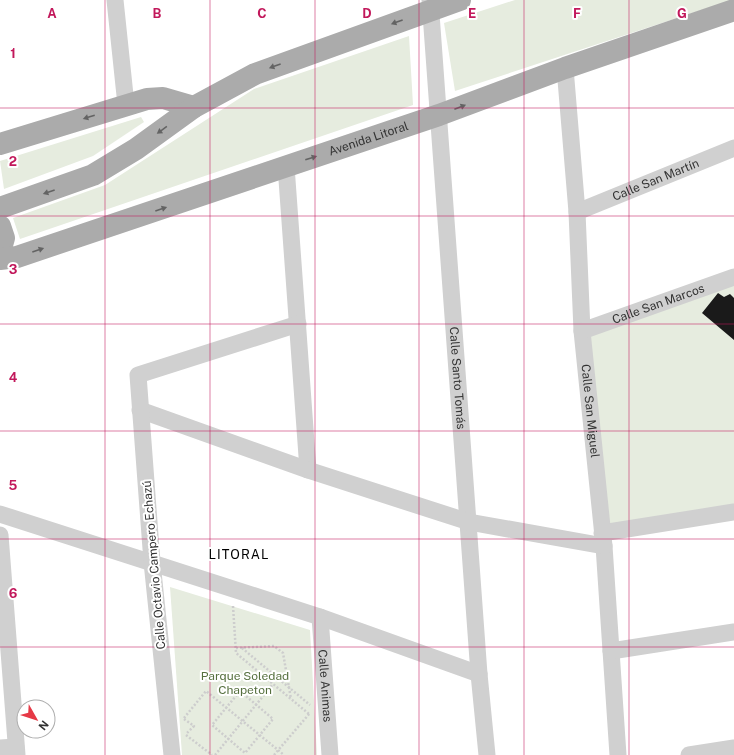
<svg xmlns="http://www.w3.org/2000/svg" width="734" height="755" font-family="'Public Sans',sans-serif">
  <rect width="100%" height="100%" fill="#fff"/>
  <g fill="#e6ecdf">
    <polygon points="515,0 732,0 455,91 444,23"/>
    <polygon points="409,36 413,105 20,239 13,218 105,185 254,89"/>
    <polygon points="141,117 144,122 93,156 4,189 0,161"/>
    <polygon points="734,280 734,507 605,525 586,333"/>
    <polygon points="170,587 310,630 317,755 182,755"/>
  </g>
  <polygon fill="#1a1a1a" points="718,293 724,297 730,294 734,298 734,340 702,313"/>
  <g fill="none" stroke-linecap="round" stroke-linejoin="round">
    <g stroke="#cdcdcd" stroke-width="2.5" stroke-dasharray="2 2" stroke-linecap="butt">
      <polyline points="233,606 236,653 309,714"/>
      <polyline points="236,648 274,646 283,653 291,699"/>
      <polyline points="242,648 310,705"/>
      <polygon points="240,691 273,719 245,753 212,725"/>
      <polyline points="184,718 206,691 284,755"/>
      <polyline points="184,719 194,726 186,734"/>
      <polyline points="186,735 212,755"/>
      <polyline points="215,755 273,684"/>
      <polyline points="274,755 310,713"/>
    </g>
    <g stroke="#d0d0d0" stroke-width="17">
      <polyline points="115,0 126,105"/>
      <path id="s1" d="M430,0L479,674L487,755"/>
      <path id="s2" d="M565,68L577,212L582,331L604,546L618,755"/>
      <polyline points="286,166 308,470"/>
      <path id="s3" d="M577,212L734,148"/>
      <path id="s4" d="M582,331L734,277"/>
      <polyline points="140,410 308,470 469,522 604,546"/>
      <polyline points="0,514 320,617 479,674"/>
      <polyline points="602,533 734,512"/>
      <polyline points="0,535 17,755"/>
      <path id="s5" d="M320,617L330,755"/>
      <polyline points="611,651 734,632"/>
      <polyline points="0,748 16,747"/>
      <polyline points="172,755 152,562 138,375 298,324"/>
      <polyline points="689,755 734,748"/>
    </g>
    <g stroke="#ababab" stroke-width="22">
      <polyline points="0,144 147,99 163,98 194,107"/>
      <polyline points="0,208 93,175 136,149 194,107 255,74 460,0"/>
      <polyline points="0,226 4,238 0,252"/>
      <path id="s6" d="M0,259L17,257L439,115L565,68L734,10"/>
    </g>
  </g>
  <defs><path id="oneway-solid" d="M-6-.8H1V-3.2L6.5 0L1 3.2V.8H-6Z"/></defs>
  <g fill="#636363">
    <use href="#oneway-solid" transform="translate(397 22) rotate(160)"/>
    <use href="#oneway-solid" transform="translate(275 66) rotate(160)"/>
    <use href="#oneway-solid" transform="translate(460 107) rotate(-21)"/>
    <use href="#oneway-solid" transform="translate(89 117) rotate(163)"/>
    <use href="#oneway-solid" transform="translate(162 130) rotate(144)"/>
    <use href="#oneway-solid" transform="translate(311 158) rotate(-18)"/>
    <use href="#oneway-solid" transform="translate(49 192) rotate(161)"/>
    <use href="#oneway-solid" transform="translate(161 209) rotate(-19)"/>
    <use href="#oneway-solid" transform="translate(38 250) rotate(-19)"/>
  </g>
  <path fill="none" stroke="#c2185b" stroke-width="1" stroke-opacity="0.55" d="M105,0V755M210,0V755M315,0V755M419,0V755M524,0V755M629,0V755M0,108H734M0,216H734M0,324H734M0,431H734M0,539H734M0,647H734"/>
  <g text-anchor="middle" dominant-baseline="central" stroke-width="4" stroke-linejoin="round" paint-order="stroke">
    <g font-size="12" fill="#333" stroke="#fff">
      <text stroke="none"><textPath href="#s6" startOffset="388">Avenida Litoral</textPath></text>
      <text stroke="none"><textPath href="#s3" startOffset="85">Calle San Martín</textPath></text>
      <text stroke="none"><textPath href="#s4" startOffset="81">Calle San Marcos</textPath></text>
      <text stroke="none"><textPath href="#s1" startOffset="379">Calle Santo Tomás</textPath></text>
      <text stroke="none"><textPath href="#s2" startOffset="344">Calle San Miguel</textPath></text>
      <text transform="translate(154 565) rotate(-95)">Calle Octavio Campero Echazú</text>
      <text stroke="none"><textPath href="#s5" startOffset="69">Calle Animas</textPath></text>
    </g>
    <g font-size="12" fill="#56703f" stroke="#fff">
      <text x="245" y="676">Parque Soledad<tspan x="245" dy="14">Chapeton</tspan></text>
    </g>
    <g font-size="13" letter-spacing="1" fill="#000" stroke="#fff">
      <text x="239" y="554">LITORAL</text>
    </g>
  </g>
  <g font-size="13" text-anchor="middle" font-weight="bold" fill="#c2185b" stroke="#fff" stroke-width="4" stroke-linejoin="round" paint-order="stroke">
    <text x="52" y="18">A</text>
    <text x="157" y="18">B</text>
    <text x="262" y="18">C</text>
    <text x="367" y="18">D</text>
    <text x="472" y="18">E</text>
    <text x="577" y="18">F</text>
    <text x="682" y="18">G</text>
    <text x="13" y="58">1</text>
    <text x="13" y="166">2</text>
    <text x="13" y="274">3</text>
    <text x="13" y="382">4</text>
    <text x="13" y="490">5</text>
    <text x="13" y="598">6</text>
  </g>
  <g transform="translate(36 719) rotate(129)"><circle r="19" fill="#ffffff" stroke="#adadad"/>
  <path d="M0-3L7 15L0 10L-7 15Z" fill="#e63946"/>
  <text y="-6" font-size="11" font-weight="bold" text-anchor="middle" fill="#333333">N</text>
  </g>
</svg>
